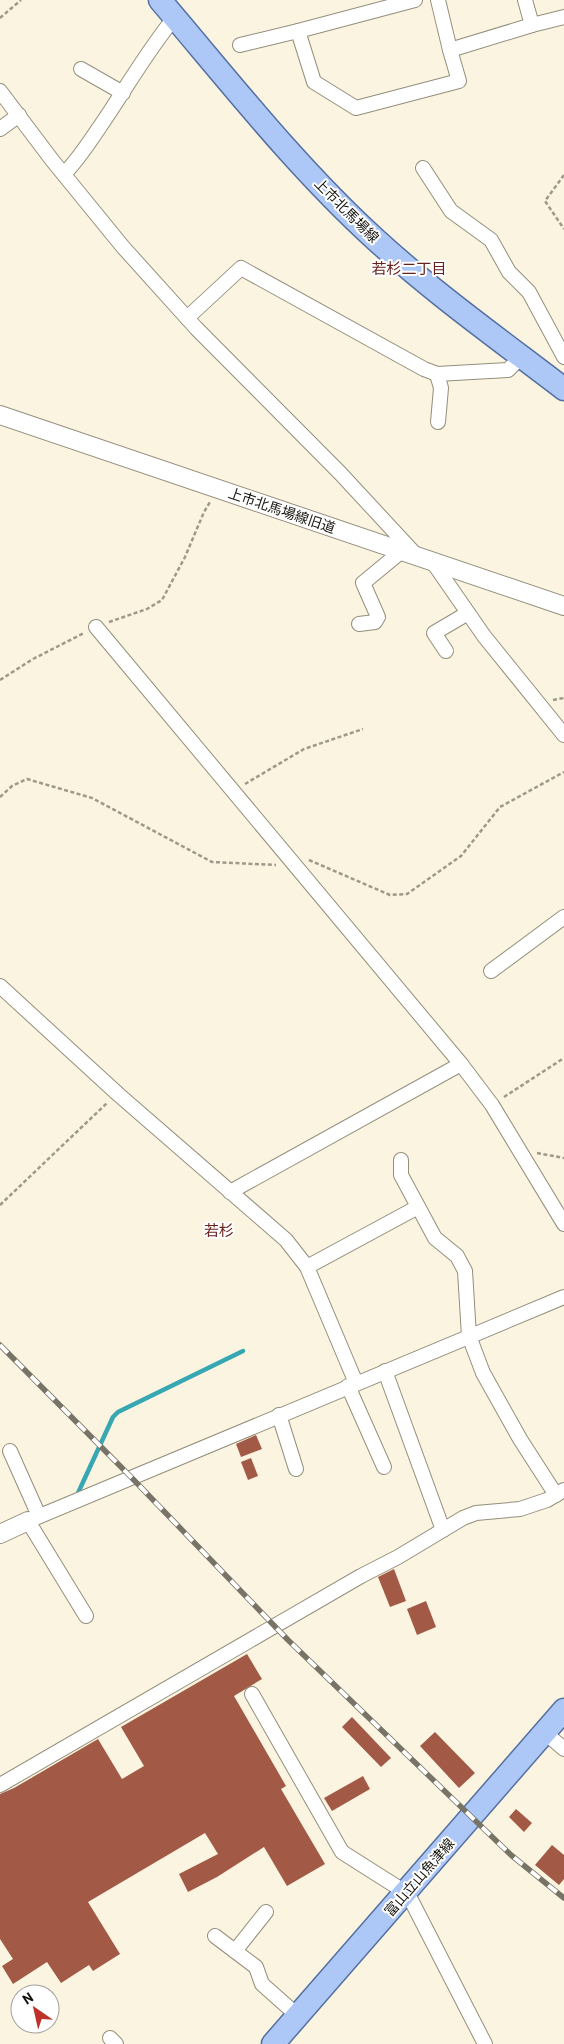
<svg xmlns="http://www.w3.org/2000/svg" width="564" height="2044" font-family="Barlow,'Noto Sans JP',sans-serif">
  <rect width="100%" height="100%" fill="#faf4e0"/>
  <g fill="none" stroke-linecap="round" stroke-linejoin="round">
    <polyline stroke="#37a7b4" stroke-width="4.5" points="78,1493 113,1417 118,1412 243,1351"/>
  </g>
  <g fill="#a25a47">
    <polygon points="256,1435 262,1449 241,1457 236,1444"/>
    <polygon points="251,1458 258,1476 248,1480 241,1462"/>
    <polygon points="394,1569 406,1601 390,1607 378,1577"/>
    <polygon points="426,1601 436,1627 417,1635 407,1609"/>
    <polygon points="247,1654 262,1679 234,1696 286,1786 281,1789 325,1864 287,1886 264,1847 217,1877 188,1892 179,1874 218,1854 205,1833 88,1902 120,1954 93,1971 89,1965 61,1983 47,1962 13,1984 2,1966 13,1959 0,1939 0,1794 14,1788 98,1739 122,1779 144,1766 121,1727"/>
    <polygon points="352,1717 391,1758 381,1767 342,1727"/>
    <polygon points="435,1732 475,1773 459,1788 420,1746"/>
    <polygon points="363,1776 370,1789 332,1811 324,1798"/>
    <polygon points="516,1809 532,1823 524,1832 509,1817"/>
    <polygon points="552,1845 564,1855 564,1879 559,1885 535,1865"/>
  </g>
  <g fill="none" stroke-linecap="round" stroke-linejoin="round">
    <g stroke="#948f7c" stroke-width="16">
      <g id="minor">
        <polyline points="415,0 298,31 314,82 356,108 459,81 450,50"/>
        <polyline points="438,0 450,50 532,25"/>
        <polyline points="525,0 532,25 564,17"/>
        <polyline points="240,45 298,31"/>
        <polyline points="81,69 123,93"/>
        <polyline points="0,91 52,160 123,247 196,328 340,473 416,555"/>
        <polyline points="0,129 19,115"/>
        <polyline points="423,168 451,211 491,240 509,272 529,292 564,357"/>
        <path d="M64,174C78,160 88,144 99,128C124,92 146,52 175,17"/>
        <polyline points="187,318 241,268 424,369 437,374 508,370 522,356"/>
        <polyline points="437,374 441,388 438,422"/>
        <polyline points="432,561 484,636 564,735"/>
        <polyline points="359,624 375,622 378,617 363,583 403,550"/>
        <polyline points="96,627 461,1064 492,1105 564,1224"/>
        <polyline points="446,651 434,633 468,613"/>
        <polyline points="491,971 564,917"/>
        <polyline points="0,986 119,1095 286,1240 307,1267 356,1383"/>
        <polyline points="401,1160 401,1175 435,1238 457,1256 465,1271 469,1336 483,1373 520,1439 556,1495"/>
        <polyline points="230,1192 461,1064"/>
        <polyline points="307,1267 418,1207"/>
        <polyline points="385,1371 443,1530"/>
        <polyline points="348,1386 384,1467"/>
        <polyline points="279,1415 296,1469"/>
        <polyline points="10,1451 39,1516"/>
        <polyline points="86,1616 28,1521 564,1297"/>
        <polyline points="252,1694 342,1852 405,1892 411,1900 485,2044"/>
        <polyline points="544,1732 564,1749"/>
        <polyline points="0,1785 361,1576 398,1557 463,1518 476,1513 520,1509 547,1500 564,1490"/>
        <polyline points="215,1936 256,1967 262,1984 298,2016"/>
        <polyline points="235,1951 266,1912"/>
        <polyline points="110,2038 116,2044"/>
      </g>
    </g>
    <g stroke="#948f7c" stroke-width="20">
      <g id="tertiary">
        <polyline points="0,415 564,606"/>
        <polyline points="0,1534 28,1521"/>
      </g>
    </g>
    <g stroke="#5470a1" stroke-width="25">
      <g id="primary">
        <path d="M160,0C229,81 296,167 375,239C434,293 500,340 564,389"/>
        <polyline points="273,2044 564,1710"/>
      </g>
    </g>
    <g stroke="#9e998a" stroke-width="2.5" stroke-dasharray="4 2.5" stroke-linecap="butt">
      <polyline points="0,18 21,0"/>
      <polyline points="564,175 545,201 564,229"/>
      <polyline points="109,622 147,609 162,600 185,557 204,512 210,502"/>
      <polyline points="0,680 33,659 84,633"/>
      <polyline points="553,700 564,698"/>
      <polyline points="245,784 304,749 363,729"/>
      <polyline points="0,797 12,786 27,779 92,798 212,862 276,865"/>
      <polyline points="309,860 390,895 407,894 461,856 500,807 564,772"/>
      <polyline points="504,1097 564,1058"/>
      <polyline points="537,1153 564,1158"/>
      <polyline points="0,1205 107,1103"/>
    </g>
    <use href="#minor" stroke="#fff" stroke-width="14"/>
    <use href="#tertiary" stroke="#fff" stroke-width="18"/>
    <use href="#primary" stroke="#adc7f6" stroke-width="22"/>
    <g stroke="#777367" stroke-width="5.5">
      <polyline id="rail" points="0,1345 131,1477 288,1640 511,1855 564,1898"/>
    </g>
    <use href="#rail" stroke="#fff" stroke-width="4" stroke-dasharray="11" stroke-linecap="butt"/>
  </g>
  <g text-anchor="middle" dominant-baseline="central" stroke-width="4" stroke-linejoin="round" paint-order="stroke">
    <g font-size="14" fill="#16140d" stroke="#fff">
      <text transform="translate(347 210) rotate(45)">上市北馬場線</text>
      <text transform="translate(282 510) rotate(19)">上市北馬場線旧道</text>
      <text transform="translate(419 1877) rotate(-49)">富山立山魚津線</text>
    </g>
    <g font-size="15" fill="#66211c" stroke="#fff">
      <text x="409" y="268">若杉二丁目</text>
      <text x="219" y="1230">若杉</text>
    </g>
  </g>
  <g transform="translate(35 2009) rotate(326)"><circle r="24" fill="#ffffff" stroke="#a2a19e"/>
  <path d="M0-4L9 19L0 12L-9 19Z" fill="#bf312b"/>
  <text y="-8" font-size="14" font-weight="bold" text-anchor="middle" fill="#16140d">N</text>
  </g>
</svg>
